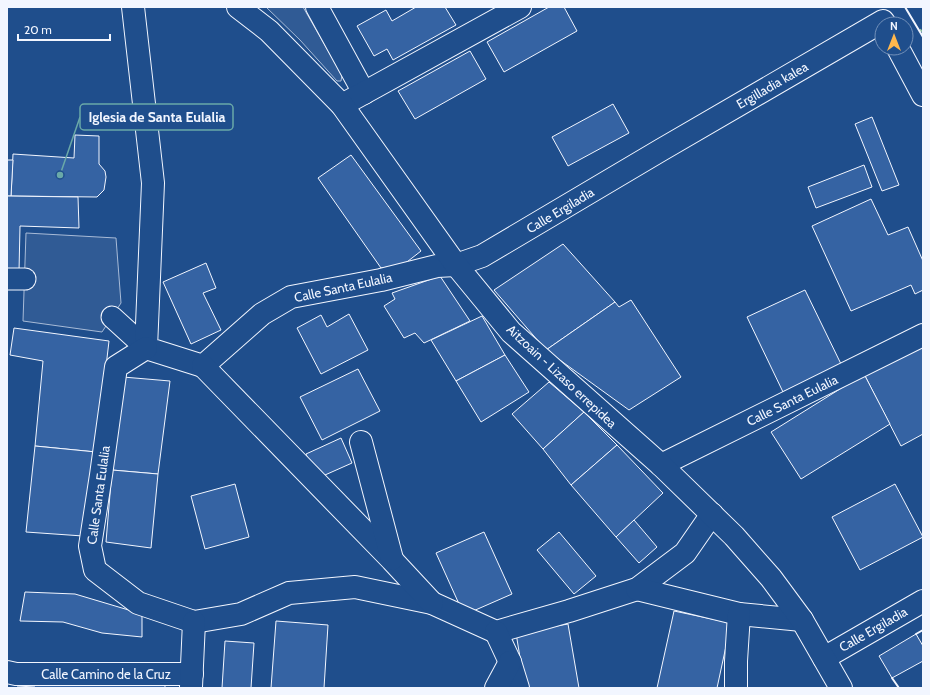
<svg xmlns="http://www.w3.org/2000/svg" width="930" height="695" font-family="Cabin,sans-serif">
  <rect width="100%" height="100%" fill="#1f4e8c"/>
  <g fill="#305b95" stroke="#a8bbd7">
    <polygon points="266,7 303,7 342,75 341,81 337,81 300,40"/>
    <polygon points="26,233 116,238 121,303 102,332 23,321"/>
  </g>
  <g fill="#3563a3" stroke="#f2f6ff">
    <polygon points="416,7 445,7 456,25 393,60 387,49 374,56 357,26 386,10 392,21"/>
    <polygon points="549,7 564,7 577,31 504,72 487,42"/>
    <polygon points="470,51 486,79 415,119 398,91"/>
    <polygon points="613,104 629,133 568,166 552,137"/>
    <polygon points="872,117 899,185 882,191 855,124"/>
    <polygon points="75,135 99,136 99,164 105,171 106,177 104,190 97,197 11,196 13,154 74,158"/>
    <polygon points="351,155 421,251 403,265 381,268 318,178"/>
    <polygon points="7,160 13,160 11,196 7,196"/>
    <polygon points="864,165 872,187 816,208 808,187"/>
    <polygon points="7,196 78,197 79,228 20,226 19,272 7,272"/>
    <polygon points="871,199 888,235 908,227 923,261 923,290 915,294 911,285 851,311 812,226"/>
    <polygon points="563,244 615,302 546,350 494,290"/>
    <polygon points="206,263 216,288 203,293 221,330 191,344 163,282"/>
    <polygon points="440,276 470,321 424,343 415,333 404,338 384,306 395,299 392,293"/>
    <polygon points="805,290 841,364 783,392 747,317"/>
    <polygon points="631,300 681,377 629,410 546,350 615,302 619,307"/>
    <polygon points="349,314 368,350 321,374 297,328 321,315 327,327"/>
    <polygon points="482,316 505,355 456,381 431,340"/>
    <polygon points="14,328 109,341 96,452 35,446 43,361 10,355"/>
    <polygon points="923,344 923,434 901,446 864,374"/>
    <polygon points="505,355 529,392 481,422 456,381"/>
    <polygon points="358,369 380,411 322,440 300,397"/>
    <polygon points="864,374 890,424 801,479 771,432"/>
    <polygon points="123,377 170,381 158,474 112,470"/>
    <polygon points="549,382 584,412 543,449 512,414"/>
    <polygon points="584,412 617,445 571,485 543,449"/>
    <polygon points="341,438 352,463 316,479 306,454"/>
    <polygon points="617,445 663,493 616,537 571,485"/>
    <polygon points="35,446 96,452 83,536 26,532"/>
    <polygon points="112,470 158,474 151,548 106,542"/>
    <polygon points="235,484 249,537 205,549 191,496"/>
    <polygon points="895,484 923,537 860,570 832,517"/>
    <polygon points="634,520 657,547 639,563 616,537"/>
    <polygon points="484,532 512,594 464,615 436,553"/>
    <polygon points="559,532 596,576 574,594 537,550"/>
    <polygon points="25,592 75,594 142,614 142,637 102,633 63,622 20,621"/>
    <polygon points="674,611 731,623 717,688 657,688"/>
    <polygon points="276,621 328,625 324,688 271,688"/>
    <polygon points="568,624 579,688 525,688 516,633"/>
    <polygon points="916,634 923,646 923,661 892,678 879,656"/>
    <polygon points="225,641 254,643 251,688 222,688"/>
    <polygon points="165,680 165,688 17,688 17,687 35,686 35,683"/>
  </g>
  <g fill="none" stroke-linecap="round" stroke-linejoin="round">
    <g stroke="#f2f6ff" stroke-width="23">
      <g id="pedestrian">
        <polyline points="7,279 25,279"/>
        <polyline points="112,317 146,348"/>
      </g>
    </g>
    <g stroke="#f2f6ff" stroke-width="24">
      <g id="minor">
        <polyline points="133,7 153,183 146,348 203,366 262,314 291,297 381,280 437,266 456,265 482,256 661,150 883,21 885,24"/>
        <polyline points="317,7 364,93"/>
        <polyline points="898,48 923,95"/>
        <polyline points="342,105 520,7"/>
        <polyline points="146,348 116,367 101,475 90,546 95,570 138,603 194,622 241,614 289,593 355,587 432,603 496,632 569,611 637,589 685,553 712,514"/>
        <polyline points="203,366 392,560 432,603"/>
        <polyline points="361,442 392,559"/>
        <polyline points="661,465 923,335"/>
        <polyline points="637,589 739,614 802,620"/>
        <polyline points="496,632 510,662 518,688"/>
        <polyline points="824,658 923,601"/>
        <polyline points="7,672 16,674 192,674"/>
        <polyline points="191,687 194,622"/>
        <polyline points="496,688 510,662"/>
        <polyline points="736,688 736,661 739,614"/>
      </g>
    </g>
    <g stroke="#f2f6ff" stroke-width="24">
      <polyline id="tertiary" points="238,7 269,31 342,105 456,265 511,332 661,465 734,536 771,578 802,620 841,688"/>
    </g>
    <use href="#pedestrian" stroke="#1f4e8c" stroke-width="21"/>
    <use href="#minor" stroke="#1f4e8c" stroke-width="22"/>
    <use href="#tertiary" stroke="#1f4e8c" stroke-width="22"/>
    <polyline stroke="#97c8a6" stroke-width="3" stroke-dasharray="2 3" stroke-linecap="butt" points="920,31 923,29"/>
    <g stroke="#f2f6ff" stroke-width="2">
      <polyline points="905,7 923,37"/>
      <polyline points="916,634 923,630"/>
      <polyline points="892,678 899,688"/>
    </g>
  </g>
  <g text-anchor="middle" dominant-baseline="central" stroke-width="3" stroke-linejoin="round" paint-order="stroke">
    <g font-size="13" fill="#f2f6ff" stroke="#1f4e8c">
      <text transform="translate(772 85) rotate(-30)">Ergilladia kalea</text>
      <text transform="translate(560 210) rotate(-31)">Calle Ergiladia</text>
      <text transform="translate(343 287) rotate(-12)">Calle Santa Eulalia</text>
      <text transform="translate(562 376) rotate(43)">Aitzoain - Lizaso errepidea</text>
      <text transform="translate(792 400) rotate(-26)">Calle Santa Eulalia</text>
      <text transform="translate(98 495) rotate(-82)">Calle Santa Eulalia</text>
      <text transform="translate(873 629) rotate(-30)">Calle Ergiladia</text>
      <text x="106" y="674">Calle Camino de la Cruz</text>
    </g>
  </g>
  <path fill="none" stroke="#6aa9a8" stroke-width="1.5" d="M60 175L80 117"/>
  <circle fill="#6aa9a8" stroke="#1f4e8c" stroke-width="1.5" cx="60" cy="175" r="4"/>
  <rect fill="#1f4e8c" stroke="#6aa9a8" stroke-width="1.5" x="80" y="104" width="153" height="26" rx="4"/>
  <g font-size="14" text-anchor="middle" font-weight="bold" fill="#f2f6ff">
    <text x="157" y="122">Iglesia de Santa Eulalia</text>
  </g>
  <rect width="930" height="695" fill="none" stroke="#f2f6ff" stroke-width="16"/>
  <g transform="translate(894 36)"><circle r="19" fill="#1f4e8c" stroke="#7391ba"/>
  <path d="M0-3L7 15L0 10L-7 15Z" fill="#ffb74d"/>
  <text y="-6" font-size="11" font-weight="bold" text-anchor="middle" fill="#f2f6ff">N</text>
  </g>
  <path d="M18 34v6h92v-6" fill="none" stroke="#f2f6ff" stroke-width="2"/>
  <text x="24" y="34" font-size="12" fill="#f2f6ff" stroke="#1f4e8c" stroke-width="3" paint-order="stroke">20 m</text>
</svg>
